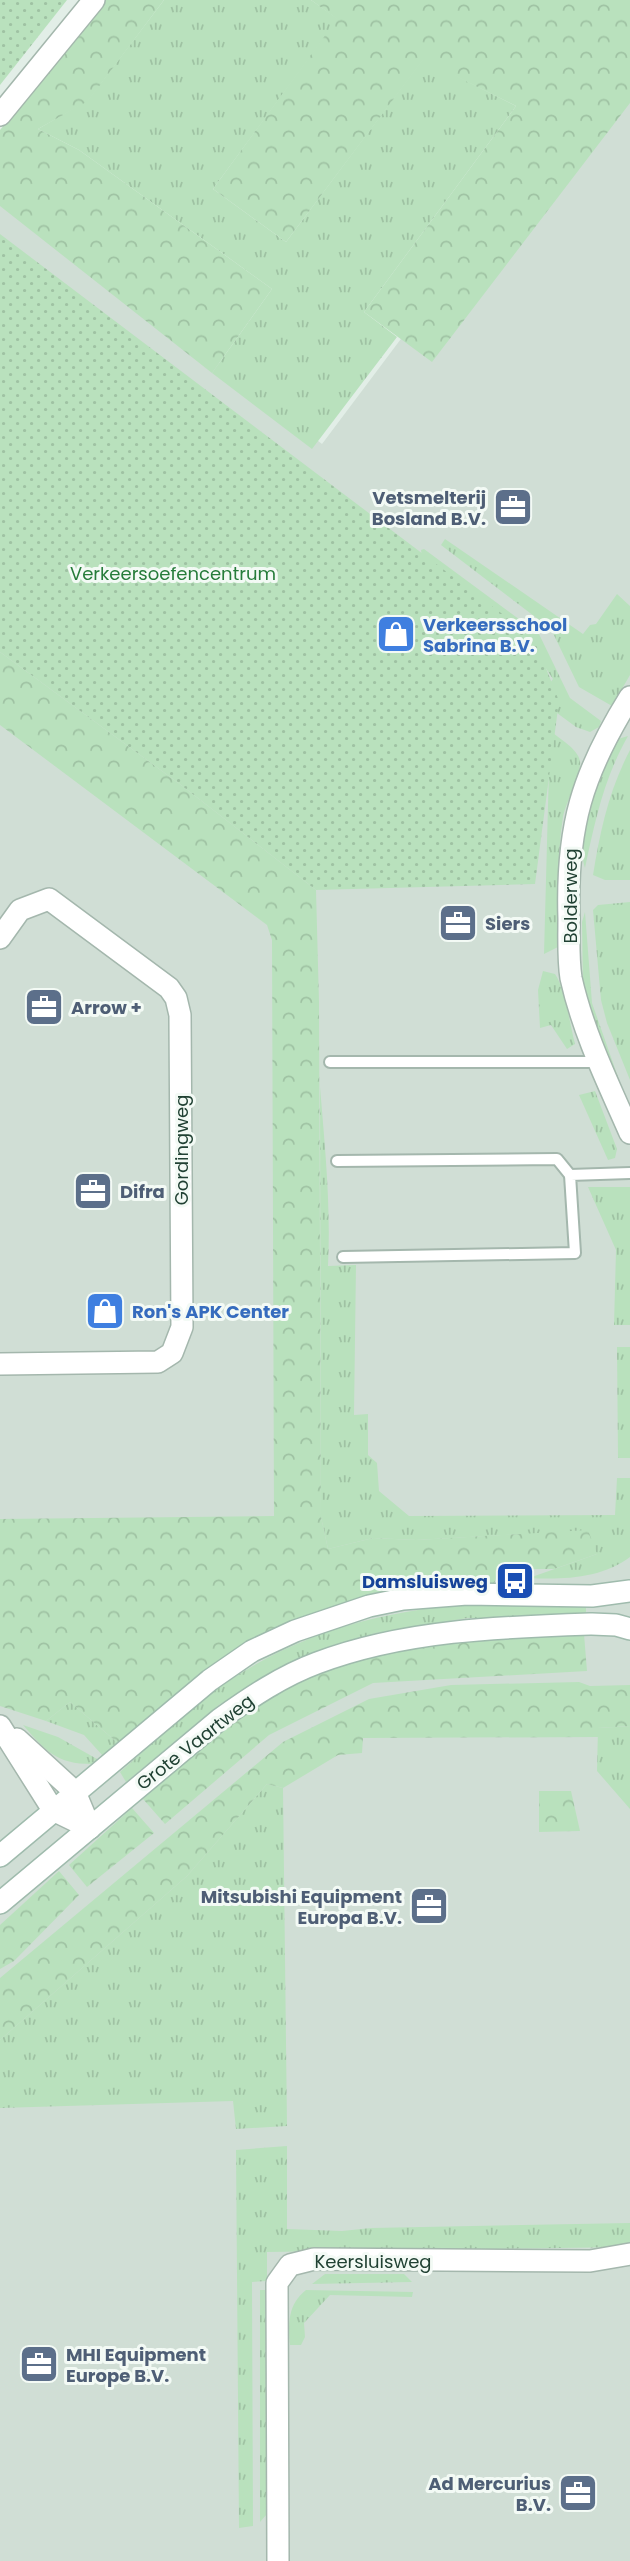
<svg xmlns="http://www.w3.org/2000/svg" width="630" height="2561" font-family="Poppins,sans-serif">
  <defs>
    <pattern id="grass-tufts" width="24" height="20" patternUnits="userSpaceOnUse" patternTransform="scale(1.75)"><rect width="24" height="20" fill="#b9e1bd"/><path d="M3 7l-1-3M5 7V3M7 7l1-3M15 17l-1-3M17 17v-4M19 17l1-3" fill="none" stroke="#9fc2a3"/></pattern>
    <pattern id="forest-crowns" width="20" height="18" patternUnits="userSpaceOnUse" patternTransform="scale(1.75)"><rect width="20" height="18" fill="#b9e1bd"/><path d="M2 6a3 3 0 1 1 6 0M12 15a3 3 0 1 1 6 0" fill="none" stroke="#9fc2a3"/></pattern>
    <pattern id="park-dots" width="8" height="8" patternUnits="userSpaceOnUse" patternTransform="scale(1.75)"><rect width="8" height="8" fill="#b9e1bd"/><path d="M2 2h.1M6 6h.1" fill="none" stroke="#9fc2a3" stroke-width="1.8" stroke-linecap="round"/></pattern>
  </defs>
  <rect width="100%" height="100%" fill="#e2eee7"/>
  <polygon fill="#d0ded5" points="630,34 630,2561 0,2561 0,190 322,444"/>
  <g fill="url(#grass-tufts)">
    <polygon points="164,0 311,0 338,19 213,189 286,242 423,59 516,106 364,312 397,337 312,449 212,373 272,289 79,150 38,129 88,100"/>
    <polygon points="445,539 583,634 590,625 596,624 617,594 630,606 630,675 612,706 579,687 551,629 441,545"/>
    <polygon points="424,549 539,634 570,698 601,721 599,727 590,732 576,727 538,699 553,679 537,655 424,571 421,550"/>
    <path d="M550,731C559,738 578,749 580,761C582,773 566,802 563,817C556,860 560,902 560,946L544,954Z"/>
    <path d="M628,736C604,778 595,821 585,868C573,833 604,771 618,739Z"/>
    <path d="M630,750V880H605L593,875C600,831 609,790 630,750Z"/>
    <polygon points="630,902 630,1080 607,1023 601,1000 593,910 598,905"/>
    <polygon points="585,912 592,1003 625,1097 617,1089 583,989 582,922"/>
    <path d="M543,971L555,974C565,988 570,1025 575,1044L567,1049L551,1025L540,1028L538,990Z"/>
    <path d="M320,1087C325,1147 331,1206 328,1266L356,1265L354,1415L368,1414V1455L377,1463L379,1491L409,1516L615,1515L617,1478H630V1557C603,1578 563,1580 529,1578L597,1554L525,1534L416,1540L373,1538L328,1549L321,1517Z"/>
    <polygon points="595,1091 617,1149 615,1158 608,1160 579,1095"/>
    <polygon points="588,1187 630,1187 630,1325 614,1325 616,1250"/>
    <polygon points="617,1347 630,1347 630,1458 618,1458"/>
    <path d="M482,1603L586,1604V1618H468L376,1633L330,1646L220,1704L126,1782L120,1772C152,1744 183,1714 217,1689C299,1631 383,1610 482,1603Z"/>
    <polygon points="70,1702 119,1744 103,1756 84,1735 46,1721"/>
    <path d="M23,1725L58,1737L97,1759L92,1764C56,1764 46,1751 23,1725Z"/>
    <polygon points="630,1726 630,1809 597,1771 598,1728"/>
    <polygon points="267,1784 283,1788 287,2126 236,2129 233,2101 0,2108 0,2040 187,1876"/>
    <polygon points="287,2146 287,2229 342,2231 371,2228 630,2223 630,2247 267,2252 267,2281 252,2282 253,2526 239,2528 236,2150"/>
    <polygon points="325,2274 404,2274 412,2282 312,2284"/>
    <polygon points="260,2290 267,2290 267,2514 260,2522"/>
    <path d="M306,2290L413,2292L412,2297L330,2295L304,2323L305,2337L301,2345H290C288,2323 288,2304 306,2290Z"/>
  </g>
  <g fill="url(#forest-crowns)">
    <polygon points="106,0 164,0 88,101 38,129 79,150 272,289 212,373 0,206 0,130"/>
    <polygon points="311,0 630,0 630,103 432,362 364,312 516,106 423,60 286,242 213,189 337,19"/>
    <polygon points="0,652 181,785 316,890 319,1002 321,1517 328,1549 373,1538 416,1540 588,1530 597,1554 554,1569 500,1569 493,1586 404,1588 364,1597 199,1676 119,1744 70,1702 46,1721 0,1706 0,1519 274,1516 272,940 267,925 0,725"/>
    <path d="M584,1634L587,1671L373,1683L269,1735L165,1824L143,1799C190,1758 248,1702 305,1676C391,1638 492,1640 584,1634Z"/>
    <polygon points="579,1682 590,1686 630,1685 630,1726 598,1728 598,1737 363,1738 362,1753 338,1755 283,1788 267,1784 187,1876 0,2040 0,1978 283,1742 369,1699 451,1685"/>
    <polygon points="539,1791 571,1791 580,1831 539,1832"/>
    <polygon points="132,1808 154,1833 87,1887 69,1865"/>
    <polygon points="59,1871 79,1895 14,1961 0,1969 0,1925"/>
  </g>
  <g fill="url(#park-dots)">
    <polygon points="0,0 67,0 0,85"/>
    <polygon points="0,234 534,638 559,701 535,884 316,890 181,785 0,652"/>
  </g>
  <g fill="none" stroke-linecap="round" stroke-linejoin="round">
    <g stroke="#a4b7ad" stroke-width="14">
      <g id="service">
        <polyline points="330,1062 599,1062"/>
        <polyline points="337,1161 557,1159 570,1175"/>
        <polyline points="343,1257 575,1253 570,1175 630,1173"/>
      </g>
    </g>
    <g stroke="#a4b7ad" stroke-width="24">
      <g id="minor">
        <polyline points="0,115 94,0"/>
        <path d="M630,697C582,774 566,827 569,919C569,938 568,959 571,978C583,1032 608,1083 630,1133"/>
        <polyline points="0,938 20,910 49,899 169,988 176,998 180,1015 182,1327 172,1353 158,1362 0,1364"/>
        <polyline points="0,1726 53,1810 90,1828"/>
        <polyline points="17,1739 75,1792 90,1828"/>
        <polyline points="278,2561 277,2283 290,2265 314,2259 590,2261 630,2254"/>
      </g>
    </g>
    <g stroke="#9fbbad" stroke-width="24">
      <g id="secondary">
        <polyline points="0,1856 210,1680 252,1651 295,1631 369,1606 403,1599 467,1594 592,1596 630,1591"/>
        <path d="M0,1903L220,1719C251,1697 282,1676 317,1663C404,1630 501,1627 592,1624L616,1625L630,1629"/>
      </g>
    </g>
    <use href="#service" stroke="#fff" stroke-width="10"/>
    <use href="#minor" stroke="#fff" stroke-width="21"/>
    <use href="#secondary" stroke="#fff" stroke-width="21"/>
  </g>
  <defs>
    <g id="office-square" transform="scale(2.0125)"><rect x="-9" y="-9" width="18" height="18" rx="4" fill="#5c6f8a" stroke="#f3faf5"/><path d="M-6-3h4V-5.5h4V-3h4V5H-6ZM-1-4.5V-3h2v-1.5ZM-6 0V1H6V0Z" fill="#fff"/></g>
    <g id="shop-square" transform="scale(2.0125)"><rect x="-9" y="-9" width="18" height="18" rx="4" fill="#3f7fe0" stroke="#f3faf5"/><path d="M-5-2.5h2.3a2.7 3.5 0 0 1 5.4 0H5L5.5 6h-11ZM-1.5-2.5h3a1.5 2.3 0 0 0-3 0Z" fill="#fff"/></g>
    <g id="bus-square" transform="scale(2.0125)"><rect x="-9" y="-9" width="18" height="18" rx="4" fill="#1a4fb4" stroke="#f3faf5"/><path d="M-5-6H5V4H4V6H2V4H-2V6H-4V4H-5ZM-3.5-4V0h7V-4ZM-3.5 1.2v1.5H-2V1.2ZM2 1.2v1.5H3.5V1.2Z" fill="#fff"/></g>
  </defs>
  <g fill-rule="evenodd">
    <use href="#office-square" x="513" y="507"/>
    <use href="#shop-square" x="396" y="634"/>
    <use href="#office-square" x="458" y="923"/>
    <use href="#office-square" x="44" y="1007"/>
    <use href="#office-square" x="93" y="1191"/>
    <use href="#shop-square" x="105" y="1311"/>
    <use href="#bus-square" x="515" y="1581"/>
    <use href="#office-square" x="429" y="1906"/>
    <use href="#office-square" x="39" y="2364"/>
    <use href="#office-square" x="578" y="2493"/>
  </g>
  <g text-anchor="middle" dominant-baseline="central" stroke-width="6" stroke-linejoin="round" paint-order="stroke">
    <g font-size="18" font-weight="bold" fill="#4e5e75" stroke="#f3faf5" text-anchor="start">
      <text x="486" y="497" text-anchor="end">Vetsmelterij<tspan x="486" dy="21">Bosland B.V.</tspan></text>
      <text x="485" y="923">Siers</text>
      <text x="71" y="1007">Arrow +</text>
      <text x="120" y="1191">Difra</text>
      <text x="402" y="1896" text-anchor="end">Mitsubishi Equipment<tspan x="402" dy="21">Europa B.V.</tspan></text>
      <text x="66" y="2354">MHI Equipment<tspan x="66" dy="21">Europe B.V.</tspan></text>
      <text x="551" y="2483" text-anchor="end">Ad Mercurius<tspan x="551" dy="21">B.V.</tspan></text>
    </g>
    <g font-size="18" fill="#267c3a" stroke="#f3faf5">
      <text x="173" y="573">Verkeersoefencentrum</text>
    </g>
    <g font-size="18" font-weight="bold" fill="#366cbe" stroke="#f3faf5" text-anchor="start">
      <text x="423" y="624">Verkeersschool<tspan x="423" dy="21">Sabrina B.V.</tspan></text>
      <text x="132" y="1311">Ron's APK Center</text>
    </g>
    <g font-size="18" fill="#204133" stroke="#f3faf5">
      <text transform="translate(570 896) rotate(-90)">Bolderweg</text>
      <text transform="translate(181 1150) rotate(-90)">Gordingweg</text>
      <text transform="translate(195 1742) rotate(-38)">Grote Vaartweg</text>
      <text x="373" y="2261">Keersluisweg</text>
    </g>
    <g font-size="18" font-weight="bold" fill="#164399" stroke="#f3faf5" text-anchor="end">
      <text x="488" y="1581">Damsluisweg</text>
    </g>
  </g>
</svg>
